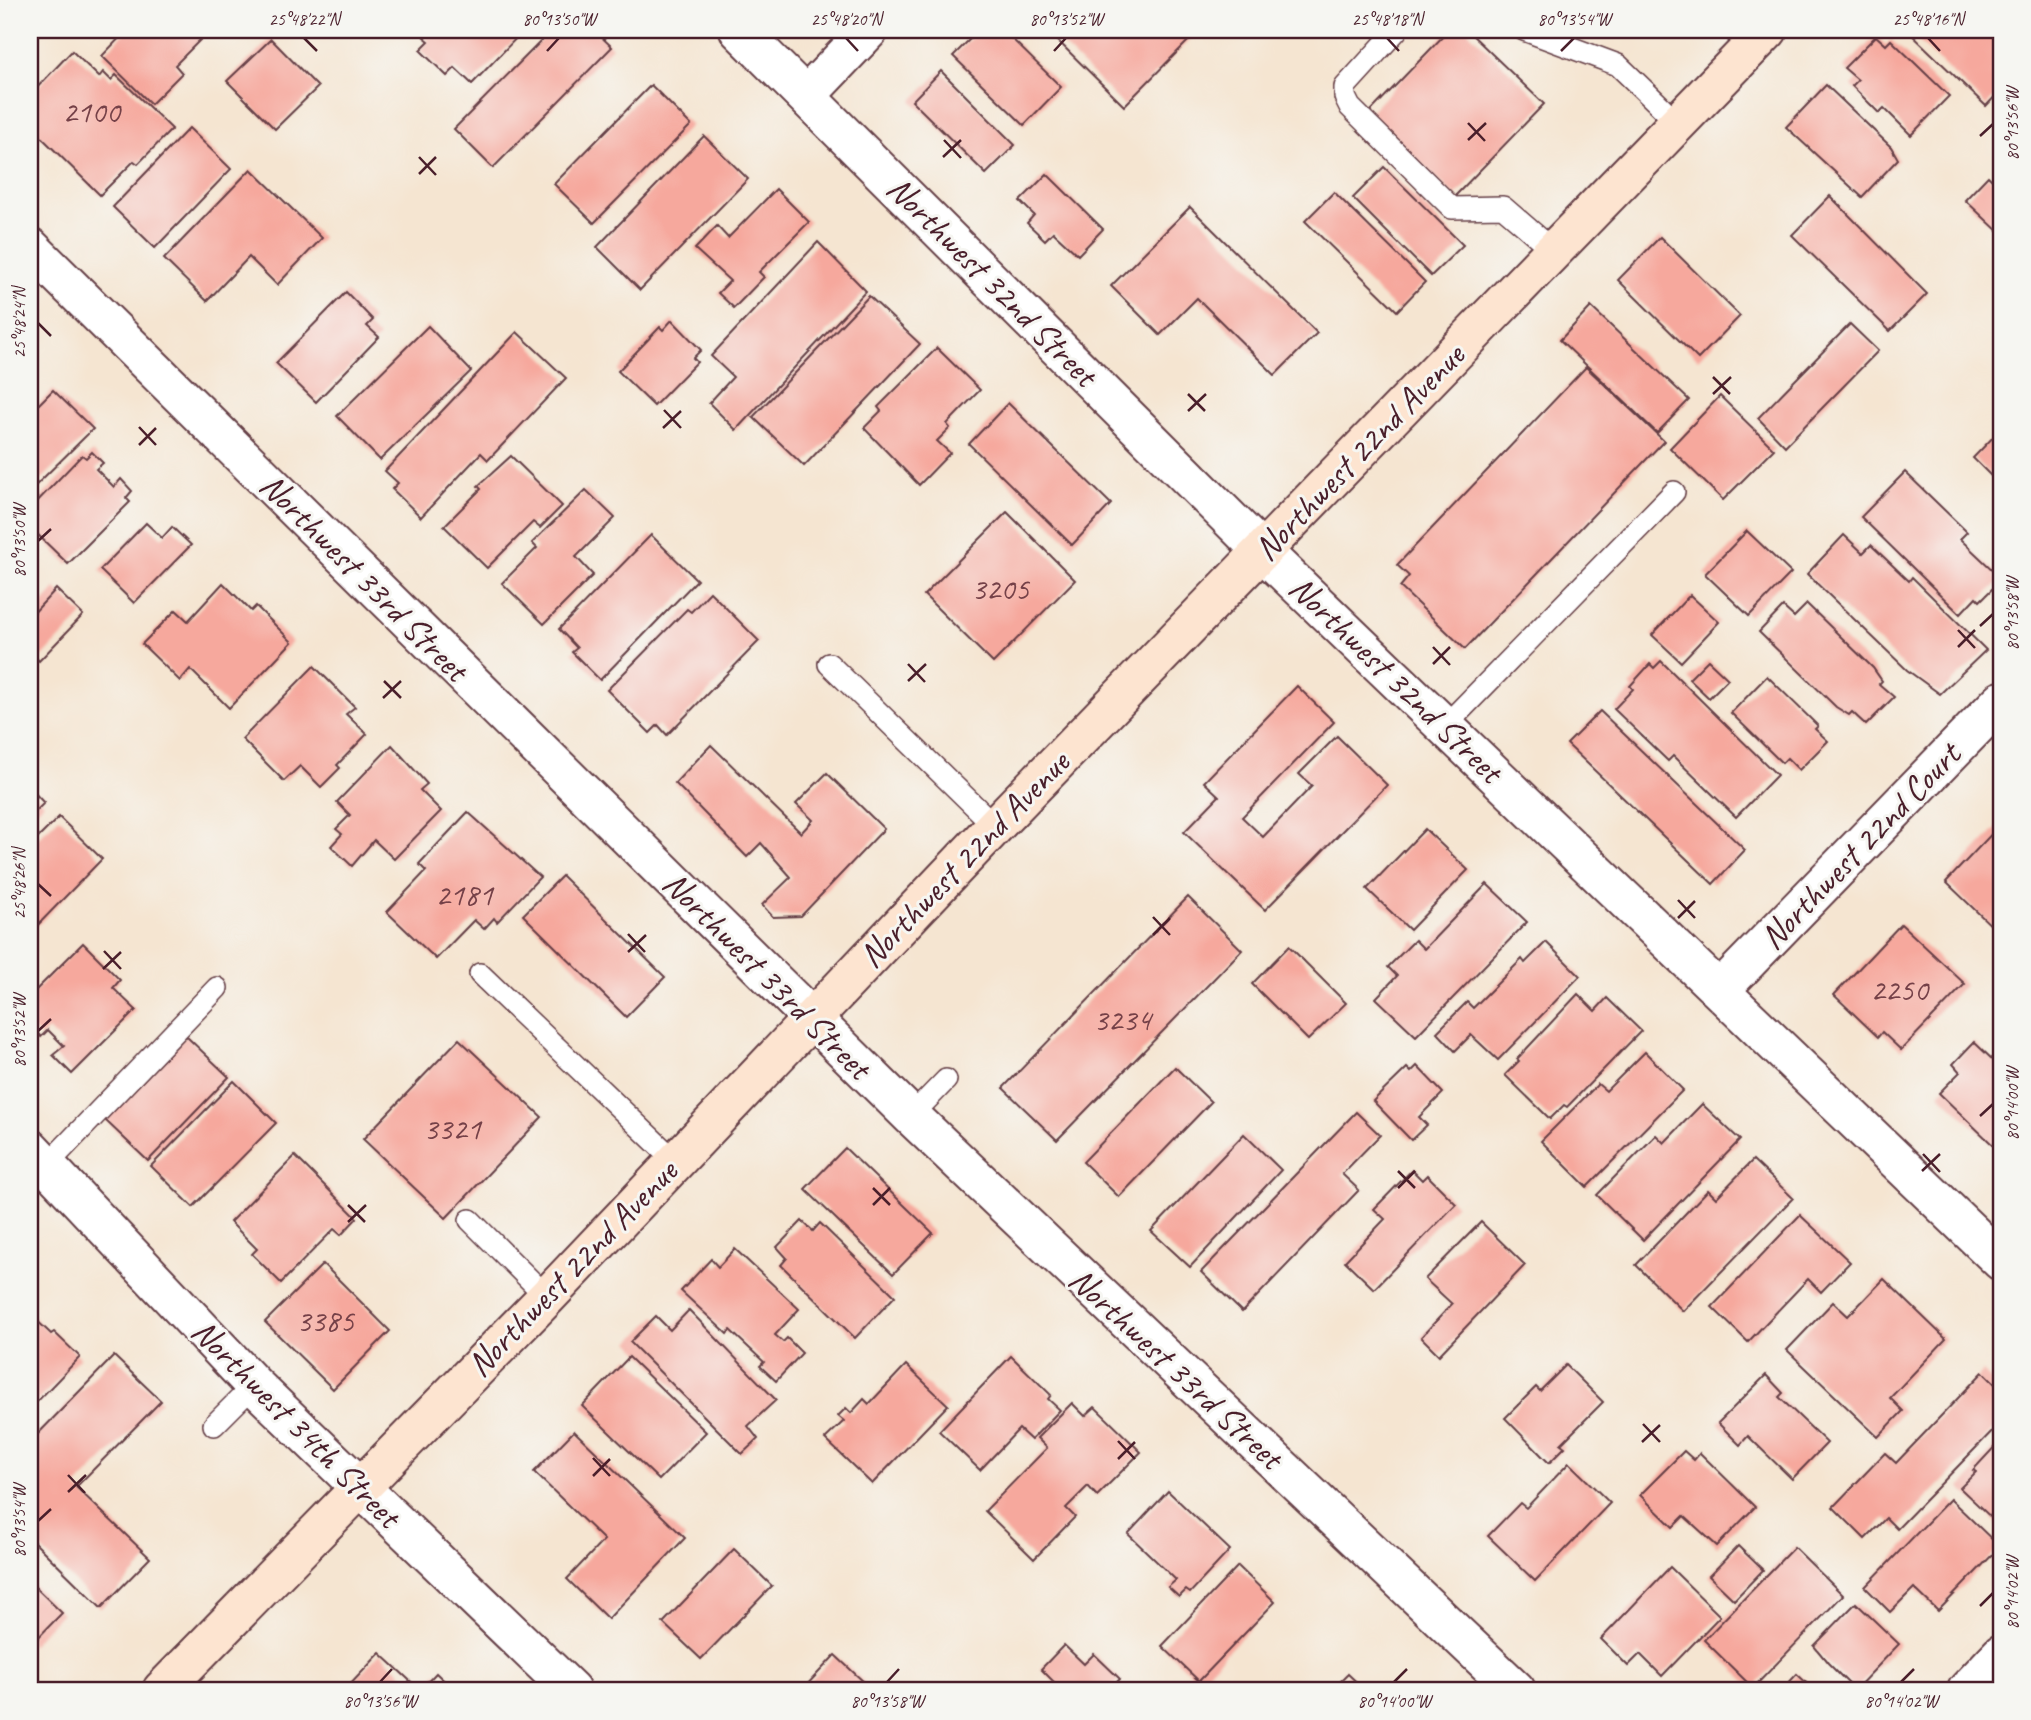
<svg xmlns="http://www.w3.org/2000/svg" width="2031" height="1720" font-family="Caveat,sans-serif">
  <rect width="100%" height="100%" fill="#f6f6f2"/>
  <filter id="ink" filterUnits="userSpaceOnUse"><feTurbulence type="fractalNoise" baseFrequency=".0143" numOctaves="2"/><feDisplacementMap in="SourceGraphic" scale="14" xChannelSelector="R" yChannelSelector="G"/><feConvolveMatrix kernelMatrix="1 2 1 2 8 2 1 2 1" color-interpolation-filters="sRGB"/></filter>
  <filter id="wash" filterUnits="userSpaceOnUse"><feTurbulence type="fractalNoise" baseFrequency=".00686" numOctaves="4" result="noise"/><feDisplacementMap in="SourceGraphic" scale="28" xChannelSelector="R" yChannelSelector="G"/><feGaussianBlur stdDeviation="1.57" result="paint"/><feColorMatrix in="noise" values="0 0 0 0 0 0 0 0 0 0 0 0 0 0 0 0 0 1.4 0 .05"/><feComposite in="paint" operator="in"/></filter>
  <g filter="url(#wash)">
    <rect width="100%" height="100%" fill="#f5e5d1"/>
    <g id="blocks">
      <g fill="#f6a89d">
        <polygon points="127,30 210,30 175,65 182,73 151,104 102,56"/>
        <polygon points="431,30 524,30 472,84 455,68 447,76 420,50 429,41 424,37"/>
        <polygon points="552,30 594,30 612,47 493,168 454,129"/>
        <polygon points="979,30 1003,30 1061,87 1024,125 953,56"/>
        <polygon points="1047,30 1199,30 1124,106"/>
        <polygon points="1449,30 1467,30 1544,104 1455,196 1370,112"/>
        <polygon points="1907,30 1993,30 2001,37 2001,90 1986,106"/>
        <polygon points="1876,36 1886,45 1891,40 1949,96 1911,135 1884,108 1879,113 1852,86 1858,80 1844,68"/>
        <polygon points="271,39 318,87 275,129 227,81"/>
        <polygon points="72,51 99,77 103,72 111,80 116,75 172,129 138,164 134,161 100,195 30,126 30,95"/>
        <polygon points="941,71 1015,145 986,174 912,101"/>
        <polygon points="651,85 691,125 594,223 554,184"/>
        <polygon points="1826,85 1891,147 1898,159 1862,197 1786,127"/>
        <polygon points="189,128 231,169 155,248 113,207"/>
        <polygon points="704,136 748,179 640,290 597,247"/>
        <polygon points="1384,167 1463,245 1431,276 1353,198"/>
        <polygon points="251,169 322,238 277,285 249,257 207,301 164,259"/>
        <polygon points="1047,174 1103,229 1078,255 1053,232 1045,240 1027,223 1034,215 1020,201"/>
        <polygon points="1988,176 2001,189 2001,234 1965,200"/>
        <polygon points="776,189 809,222 759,272 764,277 734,308 718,293 730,281 695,249 717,226 728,238"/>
        <polygon points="1334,192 1425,282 1397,311 1305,221"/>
        <polygon points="1830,196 1927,294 1890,331 1792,235"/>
        <polygon points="1190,207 1317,333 1275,375 1197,298 1160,335 1111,286"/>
        <polygon points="1660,237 1740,316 1698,359 1618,280"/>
        <polygon points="818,242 866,291 736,430 709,403 733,377 711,356"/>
        <polygon points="346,292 373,320 367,326 379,337 316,402 276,363"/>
        <polygon points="869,296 920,344 804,466 753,417"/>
        <polygon points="1591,307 1689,400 1657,433 1560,340"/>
        <polygon points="672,320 701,350 693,358 697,362 654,406 618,371 660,327 663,330"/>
        <polygon points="1850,324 1878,351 1785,446 1758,418"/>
        <polygon points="428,326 471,371 380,460 337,416"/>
        <polygon points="517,332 566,378 488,460 481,453 421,517 392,489 398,483 385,471"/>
        <polygon points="937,348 980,390 947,424 950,428 937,441 950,453 919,485 864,428 881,411 878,407"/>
        <polygon points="1586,367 1664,441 1465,649 1400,587 1409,576 1397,565"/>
        <polygon points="53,390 93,429 30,491 30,409 32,411"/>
        <polygon points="1720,396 1774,449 1723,500 1670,448"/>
        <polygon points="1008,403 1111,504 1072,545 969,444"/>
        <polygon points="2001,429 2001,486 1973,458"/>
        <polygon points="92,452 103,463 96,469 114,487 121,479 132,491 126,498 130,502 68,564 30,527 30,509 82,455 86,458"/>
        <polygon points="511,456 562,506 540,528 533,522 487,568 444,526 481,489 478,486"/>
        <polygon points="1905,472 1967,532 1960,539 1997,574 1994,577 1999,582 1980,601 1976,597 1960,614 1861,517"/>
        <polygon points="586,490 615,518 576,557 593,575 544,624 502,583 537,548 532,543"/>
        <polygon points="1007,512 1075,580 993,663 924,595"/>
        <polygon points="146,523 162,538 172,527 191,545 134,603 100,570"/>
        <polygon points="1747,531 1791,573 1749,616 1705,574"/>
        <polygon points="651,535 697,580 600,680 572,652 577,648 559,629"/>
        <polygon points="1844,535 1863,553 1871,545 1909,581 1912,577 1986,650 1940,694 1907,670 1807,574"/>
        <polygon points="223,583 251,611 256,606 292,642 229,708 190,669 180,681 142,644 176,610 188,621"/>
        <polygon points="56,589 83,615 39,661 30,652 30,617"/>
        <polygon points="710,592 759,641 667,735 658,725 650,733 607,690 687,609 691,612"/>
        <polygon points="1690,595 1719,622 1681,662 1652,635"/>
        <polygon points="1807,604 1873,668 1882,681 1879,684 1894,697 1866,725 1852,712 1849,715 1836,707 1759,632 1783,607 1794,617"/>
        <polygon points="1708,660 1728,679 1709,698 1689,679"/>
        <polygon points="1661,661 1777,775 1736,817 1673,756 1668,761 1614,709 1633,689 1630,686 1650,664 1654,668"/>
        <polygon points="314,666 355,707 346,714 367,734 337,765 340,768 321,787 300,766 284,781 242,739"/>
        <polygon points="1767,676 1818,726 1815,729 1828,741 1799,770 1787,758 1782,763 1731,713"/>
        <polygon points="1297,686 1334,722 1242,817 1263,837 1312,786 1299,774 1337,736 1387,785 1265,910 1184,832 1219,796 1204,782"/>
        <polygon points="1600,711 1745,850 1713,884 1567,744"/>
        <polygon points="392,745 427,784 420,790 441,811 394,859 374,840 352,866 331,846 342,834 336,829 350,815 337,802"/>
        <polygon points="711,745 801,833 813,820 796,804 827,773 884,829 801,916 773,917 762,905 791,877 761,843 747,857 675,783"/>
        <polygon points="30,788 44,803 30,817"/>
        <polygon points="468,812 540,877 497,922 494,918 484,929 474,920 436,959 387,912 426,871 419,864"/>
        <polygon points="59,817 102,859 30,933 30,846"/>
        <polygon points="2001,824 2001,935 1946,882"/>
        <polygon points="1425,829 1468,870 1410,930 1367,889"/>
        <polygon points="562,876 665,977 626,1017 523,915"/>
        <polygon points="1487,884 1527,922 1416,1036 1376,998 1397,976 1388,967 1415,940 1424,949"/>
        <polygon points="1188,897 1242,950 1057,1140 1003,1088"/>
        <polygon points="1901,924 1965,984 1901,1050 1882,1032 1878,1037 1834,995"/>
        <polygon points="1546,942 1580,976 1498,1060 1471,1035 1455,1051 1437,1032 1467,1002 1473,1008 1522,959 1525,963"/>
        <polygon points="83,943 120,980 113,988 136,1010 72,1074 53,1055 64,1046 48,1030 41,1037 30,1026 30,996"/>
        <polygon points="1289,946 1346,1003 1308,1040 1252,984"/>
        <polygon points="1578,994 1595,1011 1607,998 1641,1031 1567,1107 1564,1105 1550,1119 1505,1075 1519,1061 1517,1059"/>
        <polygon points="186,1036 229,1077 148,1161 105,1120"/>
        <polygon points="459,1039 542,1117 446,1218 363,1139"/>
        <polygon points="1974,1042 1994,1061 2001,1054 2001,1138 1994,1146 1939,1093 1960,1072 1953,1064"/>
        <polygon points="1645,1052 1683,1090 1587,1187 1541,1141 1598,1084 1606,1091"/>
        <polygon points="1417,1066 1443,1093 1419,1117 1427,1125 1411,1140 1373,1101 1407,1068 1411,1072"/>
        <polygon points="1175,1067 1211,1102 1119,1197 1083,1162"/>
        <polygon points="234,1081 276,1123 193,1207 151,1166"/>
        <polygon points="1702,1104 1740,1140 1643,1240 1597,1195 1656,1135 1664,1143"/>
        <polygon points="1356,1112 1380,1135 1342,1174 1359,1190 1242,1312 1201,1272"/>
        <polygon points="1244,1134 1281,1170 1190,1267 1151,1231"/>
        <polygon points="845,1148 933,1233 893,1274 805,1189"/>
        <polygon points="295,1156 357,1218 341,1235 334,1229 281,1283 252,1254 257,1249 230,1222"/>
        <polygon points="1753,1160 1793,1198 1683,1311 1636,1265 1708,1190 1716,1198"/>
        <polygon points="1412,1170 1422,1180 1427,1175 1456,1204 1374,1289 1345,1261 1385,1219 1374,1209"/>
        <polygon points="1800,1215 1850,1262 1821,1292 1808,1279 1748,1342 1712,1307"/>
        <polygon points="802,1221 813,1231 820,1223 895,1296 855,1338 781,1265 787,1258 777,1247"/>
        <polygon points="1481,1222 1525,1265 1439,1355 1421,1337 1452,1304 1425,1279"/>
        <polygon points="735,1249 799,1309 775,1335 783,1342 787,1338 802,1353 776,1381 760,1366 764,1362 730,1330 727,1334 681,1291 711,1259 718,1267"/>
        <polygon points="323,1264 390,1331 333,1389 265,1322"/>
        <polygon points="1884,1279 1946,1339 1890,1398 1903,1411 1878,1437 1787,1350 1833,1302 1848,1316"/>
        <polygon points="689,1310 776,1400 748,1426 758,1439 742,1454 630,1342 656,1316 670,1330"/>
        <polygon points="30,1314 51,1334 54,1332 80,1357 30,1409"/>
        <polygon points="114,1356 161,1401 76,1487 150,1558 101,1608 30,1538 30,1442"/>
        <polygon points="1011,1356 1051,1395 1048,1399 1060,1410 1031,1440 1019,1429 980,1470 939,1431"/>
        <polygon points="629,1357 706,1432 659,1480 582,1406"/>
        <polygon points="906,1365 948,1405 872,1484 825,1439 844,1421 838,1416 846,1408 851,1413 864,1399 869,1404"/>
        <polygon points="1566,1365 1603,1402 1561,1444 1565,1447 1549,1463 1505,1418 1536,1387 1540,1391"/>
        <polygon points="1983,1372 2001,1390 2001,1422 1897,1529 1886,1518 1865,1539 1833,1507 1885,1453 1896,1463"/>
        <polygon points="1766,1375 1783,1393 1779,1397 1827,1443 1792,1479 1748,1436 1740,1445 1718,1423"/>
        <polygon points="1072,1403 1085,1416 1095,1407 1141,1452 1097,1496 1088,1486 1066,1508 1075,1517 1034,1559 985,1511 1047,1448 1037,1438"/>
        <polygon points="574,1431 685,1538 608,1619 567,1579 604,1540 534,1472"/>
        <polygon points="2001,1440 2001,1527 1960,1488 1976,1472 1973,1470"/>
        <polygon points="1684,1451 1694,1460 1700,1453 1755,1507 1717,1546 1684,1516 1673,1527 1640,1495"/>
        <polygon points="1569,1463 1610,1503 1535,1581 1488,1536 1520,1503 1526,1508"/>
        <polygon points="1168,1491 1230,1550 1190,1593 1186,1590 1179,1597 1168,1587 1176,1580 1128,1534"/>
        <polygon points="1950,1499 2000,1547 1938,1611 1914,1588 1890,1612 1865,1587"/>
        <polygon points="1738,1546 1763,1570 1734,1600 1709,1576"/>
        <polygon points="1794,1547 1843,1595 1753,1688 1704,1640"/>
        <polygon points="734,1549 772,1586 701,1659 663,1623"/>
        <polygon points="1238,1566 1275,1602 1199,1681 1162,1646"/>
        <polygon points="1670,1567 1720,1616 1662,1676 1640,1654 1628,1666 1601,1639"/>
        <polygon points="30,1582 62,1613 30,1646"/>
        <polygon points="1856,1603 1899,1644 1855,1690 1828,1663 1814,1646"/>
        <polygon points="1064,1645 1084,1664 1094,1654 1120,1679 1109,1690 1058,1690 1060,1688 1041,1669"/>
        <polygon points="380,1653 420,1690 436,1673 454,1690 345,1690"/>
        <polygon points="835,1655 866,1684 859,1690 802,1690"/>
        <polygon points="1348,1674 1365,1690 1332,1690"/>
        <polygon points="1797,1674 1814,1690 1782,1690"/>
      </g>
    </g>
  </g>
  <g filter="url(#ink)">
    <use href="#blocks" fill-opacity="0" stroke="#643d44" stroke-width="2"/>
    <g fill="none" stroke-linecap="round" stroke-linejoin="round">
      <g stroke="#643d44" stroke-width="24">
        <g id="service">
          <polyline points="1397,30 1345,87 1345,97 1350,107 1452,208 1503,207 1554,251"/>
          <polyline points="1524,30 1618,65 1678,123"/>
          <polyline points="829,664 995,826"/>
          <polyline points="1446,725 1674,492"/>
          <polyline points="480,974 675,1161"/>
          <polyline points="911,1116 946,1080"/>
          <polyline points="47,1165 217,988"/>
          <polyline points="470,1220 547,1297"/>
          <polyline points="214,1425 254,1385"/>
        </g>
      </g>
      <g stroke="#643d44" stroke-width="42">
        <g id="minor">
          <polyline points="739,30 1262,551 2001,1261"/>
          <polyline points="806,96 869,30"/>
          <polyline points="30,247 911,1116 1516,1690"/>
          <polyline points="1720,990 2001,701"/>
          <polyline points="30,1148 254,1385 571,1690"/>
          <polyline points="1967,1690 2001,1654"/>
        </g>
      </g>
      <g stroke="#643d44" stroke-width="42">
        <polyline id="secondary" points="162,1690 547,1297 995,826 1768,30"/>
      </g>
      <use href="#service" stroke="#fff" stroke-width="21"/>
      <use href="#minor" stroke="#fff" stroke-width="38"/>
      <use href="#secondary" stroke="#fde4d0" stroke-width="38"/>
    </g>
  </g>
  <path fill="none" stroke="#4a1f2b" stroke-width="2.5" d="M304,38L317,51M846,38L858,51M1387,38L1399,51M1928,38L1940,51M547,51L559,38M1054,51L1066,38M1561,51L1574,38M1468,123L1485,141M1980,136L1993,124M944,140L961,158M1468,140L1486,123M419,157L436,175M943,157L961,140M419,174L436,157M38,323L51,336M1713,377L1730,394M1188,394L1205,411M1713,394L1731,377M664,410L681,428M1188,411L1206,394M139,427L156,445M663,428L681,411M139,445L156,428M38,541L51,529M1980,626L1993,614M1958,630L1975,648M1433,647L1450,665M1958,647L1975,630M908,664L925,682M1433,664L1450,647M384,681L401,698M908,681L926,664M383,698L401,681M38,884L51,896M1678,900L1695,918M1153,917L1170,935M1678,918L1695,901M628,934L645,952M1153,935L1170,918M104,951L121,969M628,952L646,935M103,969L121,952M38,1031L51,1019M1980,1116L1993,1104M1923,1154L1940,1172M1398,1171L1415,1188M1922,1171L1940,1154M873,1188L890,1205M1398,1188L1415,1171M348,1205L365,1222M873,1205L890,1188M348,1222L366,1205M1643,1424L1660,1442M1118,1441L1135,1459M1642,1442L1660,1425M593,1458L610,1476M1118,1459L1135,1442M68,1475L85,1493M593,1476L610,1459M68,1492L86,1475M38,1521L51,1509M1980,1606L1993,1593M380,1682L392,1669M887,1682L899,1669M1394,1682L1407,1669M1901,1682L1914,1669"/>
  <g text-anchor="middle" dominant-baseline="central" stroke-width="6" stroke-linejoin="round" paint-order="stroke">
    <g font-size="32" fill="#754148">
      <text x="91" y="111">2100</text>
      <text x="1000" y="588">3205</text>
      <text x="464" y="894">2181</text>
      <text x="1899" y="989">2250</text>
      <text x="1122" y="1019">3234</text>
      <text x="452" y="1128">3321</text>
      <text x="325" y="1320">3385</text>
    </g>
    <g font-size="35" fill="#4a1f2b" stroke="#f6f6f2">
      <text transform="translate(992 281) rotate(45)">Northwest 32nd Street</text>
      <text transform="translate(1359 452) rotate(-46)">Northwest 22nd Avenue</text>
      <text transform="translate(364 577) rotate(45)">Northwest 33rd Street</text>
      <text transform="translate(1396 679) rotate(44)">Northwest 32nd Street</text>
      <text transform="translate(1860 846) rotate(-46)">Northwest 22nd Court</text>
      <text transform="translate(964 859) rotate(-46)">Northwest 22nd Avenue</text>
      <text transform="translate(767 975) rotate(45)">Northwest 33rd Street</text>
      <text transform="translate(572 1268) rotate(-46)">Northwest 22nd Avenue</text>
      <text transform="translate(1176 1368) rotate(43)">Northwest 33rd Street</text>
      <text transform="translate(296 1423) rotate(45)">Northwest 34th Street</text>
    </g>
  </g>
  <rect width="2031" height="1720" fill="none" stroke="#f6f6f2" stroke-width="77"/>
  <rect x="38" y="38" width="1955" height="1644" fill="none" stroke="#4a1f2b" stroke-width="2.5"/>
  <g font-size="18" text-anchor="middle" fill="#4a1f2b">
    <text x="304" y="25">25°48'22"N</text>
    <text x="559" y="25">80°13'50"W</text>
    <text x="846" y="25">25°48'20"N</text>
    <text x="1066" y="25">80°13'52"W</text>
    <text x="1387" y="25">25°48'18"N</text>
    <text x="1574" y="25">80°13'54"W</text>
    <text x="1928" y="25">25°48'16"N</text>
    <text transform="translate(2012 124) rotate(-90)" y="6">80°13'56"W</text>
    <text transform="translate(19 323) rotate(-90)" y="6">25°48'24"N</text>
    <text transform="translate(19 541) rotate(-90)" y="6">80°13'50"W</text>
    <text transform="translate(2012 614) rotate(-90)" y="6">80°13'58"W</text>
    <text transform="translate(19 884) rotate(-90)" y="6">25°48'26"N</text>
    <text transform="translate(19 1031) rotate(-90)" y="6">80°13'52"W</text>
    <text transform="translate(2012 1104) rotate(-90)" y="6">80°14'00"W</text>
    <text transform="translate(19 1521) rotate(-90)" y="6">80°13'54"W</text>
    <text transform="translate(2012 1593) rotate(-90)" y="6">80°14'02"W</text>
    <text x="380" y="1707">80°13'56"W</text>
    <text x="887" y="1707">80°13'58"W</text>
    <text x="1394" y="1707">80°14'00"W</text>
    <text x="1901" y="1707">80°14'02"W</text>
  </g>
</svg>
